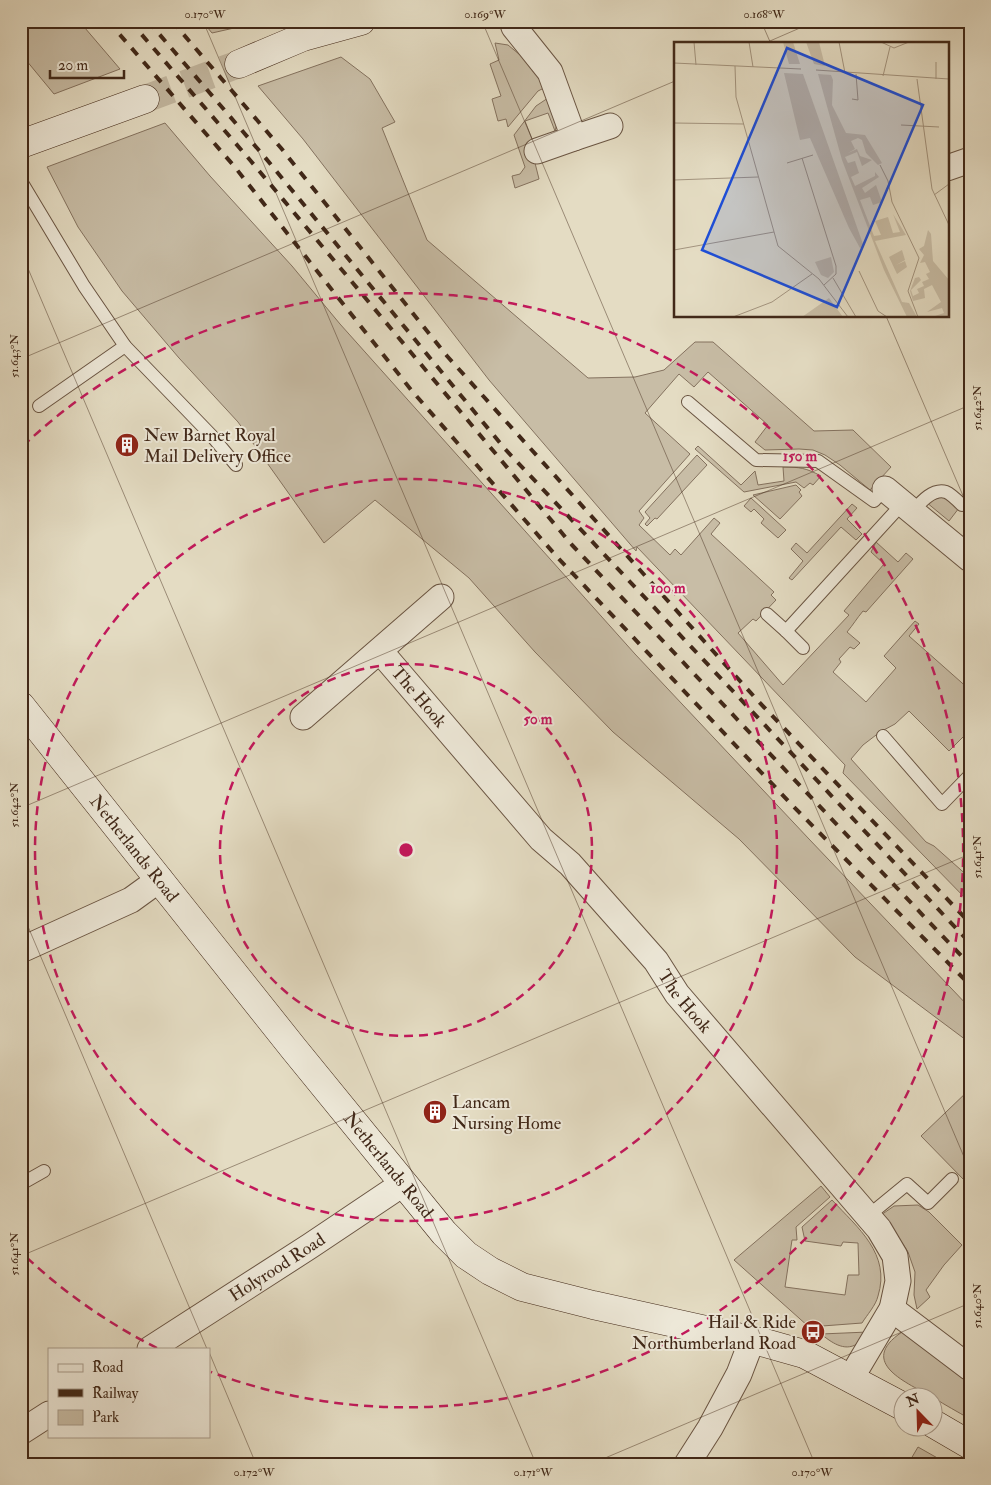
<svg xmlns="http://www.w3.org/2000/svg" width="991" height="1485" font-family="'IM FELL Double Pica',serif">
  <rect width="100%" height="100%" fill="#e4dcc3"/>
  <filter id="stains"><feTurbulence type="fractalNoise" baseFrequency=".004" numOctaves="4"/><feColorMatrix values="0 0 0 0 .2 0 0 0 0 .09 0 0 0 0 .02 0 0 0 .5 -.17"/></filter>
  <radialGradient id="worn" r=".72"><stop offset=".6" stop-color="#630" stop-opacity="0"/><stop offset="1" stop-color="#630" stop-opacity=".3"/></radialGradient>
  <g fill="#c8bda6" stroke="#84725f">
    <polygon points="21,21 79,21 120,69 54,94 21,54"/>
    <polygon points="202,21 265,21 212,33"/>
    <polygon points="495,43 508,45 543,74 546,87 538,91 508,127 506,119 498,121 492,99 501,96 490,64 499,60"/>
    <path d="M341,57L370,79L395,122L382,128L427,240L588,378L635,377L664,370L695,342H713L814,431L853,430L891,467L870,490L840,465L825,455L813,450L799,449L765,450L755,442L768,425L708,372L694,387L679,374L645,413L690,454L639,511L644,518L639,525L670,555L675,549L681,555L714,518L720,523L711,534L774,592L771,595L776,600L756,621L753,619L738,633L783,685L849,615L844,611L884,564L871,552L876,542L898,562L906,553L913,559L866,612L863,611C857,618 853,625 847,632L860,643L854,649L850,647L839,659L841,662L833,672L866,702L896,668L884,656L915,621L919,624L909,636L970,690V730L949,751L909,711L895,724L880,732L863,745L851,759L926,842L934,846L970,878V903L843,773L845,765L637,547L636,551L489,380L303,139L258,86Z"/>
    <polygon points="548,98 557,124 555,131 548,113 525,121 532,139 528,144 535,163 539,179 515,188 512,176 520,174 525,167 514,135 536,106"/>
    <polygon points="165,123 210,176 292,266 340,324 635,654 809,839 970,1008 970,1043 855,957 739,839 613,732 535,652 469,578 375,500 324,543 238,422 179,358 122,291 78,227 47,167"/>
    <path d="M698,446L741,485L755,471L758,485L784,481L783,467C800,467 806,468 821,476L813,485L810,483L804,488L796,482L744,492L695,449Z"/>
    <polygon points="697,455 707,465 657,519 655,518 647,526 645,524 650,518 645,512"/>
    <polygon points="796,485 801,490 799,492 802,496 780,519 753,495"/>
    <polygon points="944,496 959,508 949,521 926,502"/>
    <polygon points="751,498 786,530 778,538 761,523 764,519 754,509 751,512 744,506"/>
    <polygon points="852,504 857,508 847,519 862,534 856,540 841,527 792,580 789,578 803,561 791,549 796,543 807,553"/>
    <polygon points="970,1089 970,1175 964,1180 921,1136"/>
    <path d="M821,1186L830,1197L796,1227L797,1240H792L785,1287L845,1295L848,1275H859L858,1243L843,1242L841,1246L805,1241L802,1227L832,1200C858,1228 891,1254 878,1296C876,1305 867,1315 862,1323L809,1327L734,1260Z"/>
    <polygon points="918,1205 929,1212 962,1245 944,1265 926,1290 930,1297 917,1309 914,1295 915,1272 908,1252 889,1223 881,1215 894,1206"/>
    <path d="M868,1332C865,1335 861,1342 857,1344C844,1352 831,1342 821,1334Z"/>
    <path d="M902,1332L913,1335L970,1379V1419C958,1412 945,1405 934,1398C908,1383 856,1363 902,1332Z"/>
    <polygon points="918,1447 948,1464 908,1464"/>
  </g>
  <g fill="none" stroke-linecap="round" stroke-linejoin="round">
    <polyline stroke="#c3b8a1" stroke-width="28" stroke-dasharray="28 14" stroke-linecap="butt" points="145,99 239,64"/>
    <g stroke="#6a5543" stroke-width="14">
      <g id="lane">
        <polyline points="21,181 84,286 125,346 211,435 236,465"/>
        <polyline points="688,402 756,460 818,461 874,501 885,489"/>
        <polyline points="39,406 125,346"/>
        <path d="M913,511C921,502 933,488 946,492C951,494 958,501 962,505"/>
        <polyline points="767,614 786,631 903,503"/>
        <polyline points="786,631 803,648"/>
        <polyline points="883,736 942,804 970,775"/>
        <polyline points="21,1184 44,1171"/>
        <polyline points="868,1216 907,1184 928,1203 952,1179"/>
      </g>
    </g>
    <g stroke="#6a5543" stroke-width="27">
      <g id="street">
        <polyline points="512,21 514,27 550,72 574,138 537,151"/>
        <polyline points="574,138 610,126"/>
        <polyline points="947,168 970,160"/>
        <polyline points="885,489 970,559"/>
        <path id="s1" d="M380,651L541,839L570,864L656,961L677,994L879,1229L895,1256L898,1281L892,1309L851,1378"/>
        <polyline points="303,717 441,597"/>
        <polyline points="21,950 131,900 160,879"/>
        <polyline points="892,1309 970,1368"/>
        <path id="s2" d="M150,1349L310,1246L404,1183"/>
        <polyline points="21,1432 49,1414"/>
        <polyline points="687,1464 710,1428 739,1374 752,1340"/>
      </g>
    </g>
    <g stroke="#412818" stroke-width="29">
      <g id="secondary">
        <polyline points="239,64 303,37 361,21"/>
        <polyline points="21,144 145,99"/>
        <path id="s3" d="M21,706L294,1049L444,1233L466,1255L490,1271L522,1287L593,1305L765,1343L804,1354L904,1407"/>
        <polyline points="934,1424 970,1445"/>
      </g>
    </g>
    <use href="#lane" stroke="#ede8d8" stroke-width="12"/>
    <use href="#street" stroke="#ede8d8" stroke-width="25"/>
    <use href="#secondary" stroke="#ede8d8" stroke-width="28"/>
    <g stroke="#412818" stroke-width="4" stroke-dasharray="9 9" stroke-linecap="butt">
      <polyline points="108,21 234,166 412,391 558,558 794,807 970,985"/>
      <polyline points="130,21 250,160 572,545 970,965"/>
      <polyline points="148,21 263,155 505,449 970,943"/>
      <polyline points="172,21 281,148 447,356 759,702 970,923"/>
    </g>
  </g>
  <path fill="none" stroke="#412818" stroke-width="1" stroke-opacity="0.45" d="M203,21L815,1464M482,21L970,1171M761,21L771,44M763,44L816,21M21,252L536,1464M886,316L970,512M21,359L675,81M21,808L970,405M21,910L207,1349M21,1256L970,854M209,1352L256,1464M591,1464L970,1303"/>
  <g fill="none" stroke="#c2185b" stroke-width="2.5" stroke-dasharray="9 6">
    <circle cx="406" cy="850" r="186"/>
    <circle cx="406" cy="850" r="371"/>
    <path d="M157 1348A557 557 0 0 1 23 1254M23 446A557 557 0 1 1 211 1372"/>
  </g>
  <defs>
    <g id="building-disc" transform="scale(1.25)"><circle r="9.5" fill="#8f2418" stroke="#ede8d8"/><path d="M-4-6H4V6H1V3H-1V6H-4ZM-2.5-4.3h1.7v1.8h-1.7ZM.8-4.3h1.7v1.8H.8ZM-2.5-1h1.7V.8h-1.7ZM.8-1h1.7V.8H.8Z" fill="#fff"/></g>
    <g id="bus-disc" transform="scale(1.25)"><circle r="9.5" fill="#8f2418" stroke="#ede8d8"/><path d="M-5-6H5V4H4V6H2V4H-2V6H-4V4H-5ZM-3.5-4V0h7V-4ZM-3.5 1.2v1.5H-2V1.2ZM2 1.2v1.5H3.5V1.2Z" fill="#fff"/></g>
  </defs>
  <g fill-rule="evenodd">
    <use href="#building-disc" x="127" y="445"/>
    <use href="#building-disc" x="435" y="1112"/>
    <use href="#bus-disc" x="813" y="1332"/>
  </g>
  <g text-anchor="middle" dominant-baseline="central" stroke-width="4" stroke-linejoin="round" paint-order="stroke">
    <g font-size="18" fill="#412818" stroke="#ede8d8" text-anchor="start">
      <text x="144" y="435">New Barnet Royal<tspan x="144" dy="21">Mail Delivery Office</tspan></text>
      <text x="452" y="1102">Lancam<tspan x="452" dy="21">Nursing Home</tspan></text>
      <text x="796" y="1322" text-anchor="end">Hail &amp; Ride<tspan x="796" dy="21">Northumberland Road</tspan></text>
    </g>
    <g font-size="18" fill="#412818" stroke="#ede8d8">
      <text stroke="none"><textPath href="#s1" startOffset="60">The Hook</textPath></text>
      <text stroke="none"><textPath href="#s3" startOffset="182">Netherlands Road</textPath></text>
      <text stroke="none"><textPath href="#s1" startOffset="465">The Hook</textPath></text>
      <text stroke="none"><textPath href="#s3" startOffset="588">Netherlands Road</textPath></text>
      <text stroke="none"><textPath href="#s2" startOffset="151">Holyrood Road</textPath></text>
    </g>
  </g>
  <g transform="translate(674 42)">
    <rect width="275" height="275" fill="#e4dcc3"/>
    <path d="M109,0H119L126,22H115ZM132,0H145L151,24L140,22ZM110,31L129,32L190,205L186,206L175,186L136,96L126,98ZM144,32L157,33L159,38L158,63L172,91L191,93L208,121L204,123L192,111L188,98L184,96L177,99L181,107L174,111L183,107L186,114L198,118L188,124L183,110L171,115L174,121L181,119L185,131L177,135L181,144L201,134V130L205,135L188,146L191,151L202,143L208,160L199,163L196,155L186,158L200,194L207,193L201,179L214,175L219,191L226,190L219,172L232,193L201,199L228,260L235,261L243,275H233L210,228L168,118ZM254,188L257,192L259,219L275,238V275H258L270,271L268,266L253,270L267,260L258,243L250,247L251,256L239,259L236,249L241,236L245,235L247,238L237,248L239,254L245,251L243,247L250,244L248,240L255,237L252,232L256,230L251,220L246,221L250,213L245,207L250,204ZM228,208L231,218L222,223L231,219L233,225L223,232L215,215ZM157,215L160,230L154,236L147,233L141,220ZM155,256L169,275H128Z" fill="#c8bda6"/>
    <path fill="none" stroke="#a3947f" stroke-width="1" d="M20,0L22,23M75,0L79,25M165,0L171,31M207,0L220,6L235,0M262,20V37M0,21L127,27M61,24L62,55L104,204L145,237L174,275M142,28L275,37M209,34L216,5M243,37L258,147L275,183M178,57L184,58L182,32M0,81L70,82M227,83L265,85M128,116L162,224V232L150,243M113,121L139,113M206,123L214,139L218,160L245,216L234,249L244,275M0,138L84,135M260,153L275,142M0,208L100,190M185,229L204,269L213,275M159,236L182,275M59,275L98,260L138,232"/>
    <path fill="#1d4ed8" fill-opacity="0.15" stroke="#1d4ed8" stroke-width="2.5" d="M113,6L249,63L163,265L28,208Z"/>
    <rect width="275" height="275" fill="none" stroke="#412818" stroke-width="2.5"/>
  </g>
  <circle cx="406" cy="850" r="8" fill="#c2185b" stroke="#ede8d8" stroke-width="2.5"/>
  <g font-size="15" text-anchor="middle" font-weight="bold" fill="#c2185b" stroke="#ede8d8" stroke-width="4" stroke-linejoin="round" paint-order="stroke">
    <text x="800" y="461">150 m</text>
    <text x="668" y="593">100 m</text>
    <text x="538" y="724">50 m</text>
  </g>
  <rect width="991" height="1485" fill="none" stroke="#e4dcc3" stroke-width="55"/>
  <rect x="48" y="1348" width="162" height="90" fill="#ede8d8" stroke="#a89b8b"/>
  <rect x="58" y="1364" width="25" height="8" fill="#ede8d8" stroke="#a89b8b"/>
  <text x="92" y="1372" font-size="15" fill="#412818">Road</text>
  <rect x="58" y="1389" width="25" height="8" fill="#412818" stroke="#a89b8b"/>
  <text x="92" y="1398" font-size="15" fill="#412818">Railway</text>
  <rect x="58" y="1410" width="25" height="15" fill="#c8bda6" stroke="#a89b8b"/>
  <text x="92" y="1422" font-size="15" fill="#412818">Park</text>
  <g transform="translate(918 1412) rotate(337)"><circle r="24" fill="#ede8d8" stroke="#a89b8b"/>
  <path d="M0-4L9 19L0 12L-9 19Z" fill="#8f2418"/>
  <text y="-8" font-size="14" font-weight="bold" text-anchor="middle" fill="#412818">N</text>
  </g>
  <path d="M50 70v8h74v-8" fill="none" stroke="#412818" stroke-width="2.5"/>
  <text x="58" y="70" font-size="15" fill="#412818" stroke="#ede8d8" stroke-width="4" paint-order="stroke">20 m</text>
  <rect x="28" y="28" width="936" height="1430" fill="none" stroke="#412818" stroke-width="2"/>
  <g font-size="12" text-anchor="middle" fill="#412818">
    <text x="205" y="18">0.170°W</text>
    <text x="485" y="18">0.169°W</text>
    <text x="764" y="18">0.168°W</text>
    <text transform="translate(14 356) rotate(-90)" y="4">51.643°N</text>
    <text transform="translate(977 408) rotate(-90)" y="4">51.642°N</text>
    <text transform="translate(14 805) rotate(-90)" y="4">51.642°N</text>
    <text transform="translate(977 857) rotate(-90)" y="4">51.641°N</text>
    <text transform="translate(14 1254) rotate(-90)" y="4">51.641°N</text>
    <text transform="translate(977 1306) rotate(-90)" y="4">51.640°N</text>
    <text x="254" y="1476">0.172°W</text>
    <text x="533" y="1476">0.171°W</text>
    <text x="812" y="1476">0.170°W</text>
  </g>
  <rect width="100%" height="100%" filter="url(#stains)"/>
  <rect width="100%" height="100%" fill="url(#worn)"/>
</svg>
